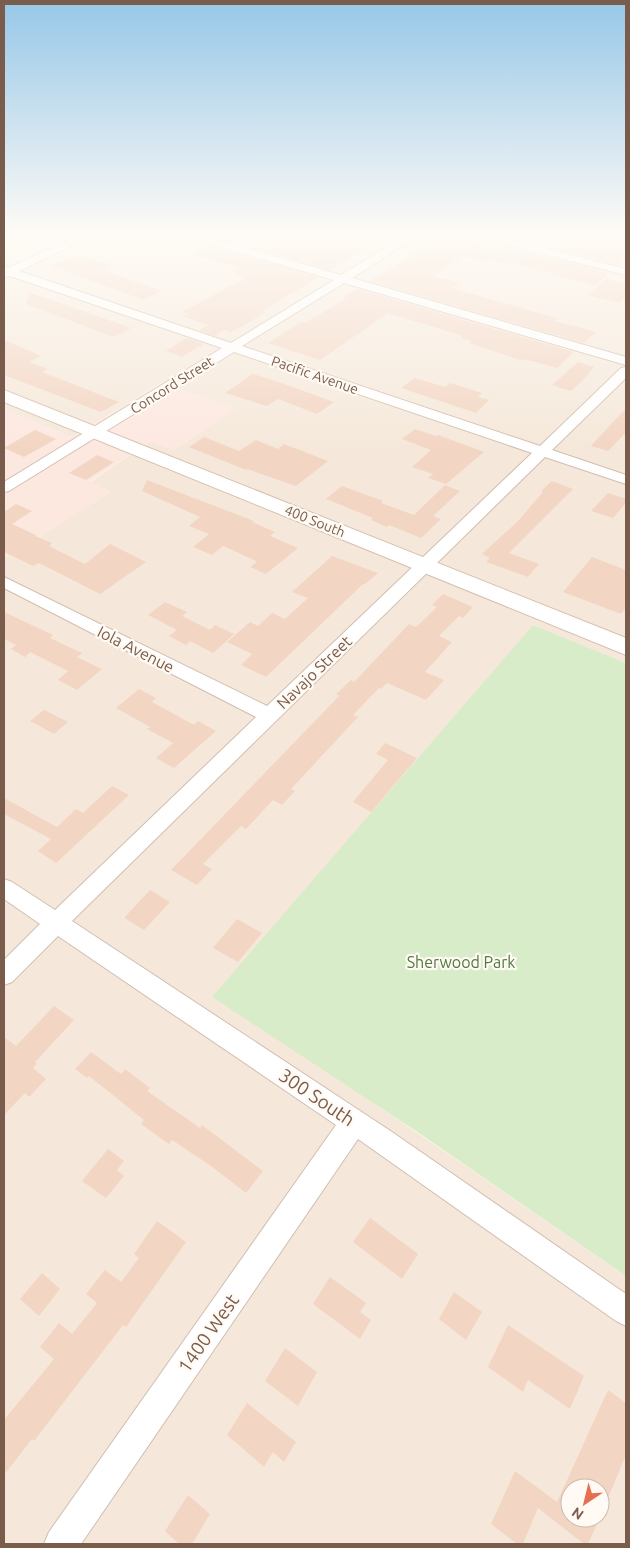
<svg xmlns="http://www.w3.org/2000/svg" width="630" height="1548" font-family="Ubuntu,sans-serif">
  <rect width="100%" height="100%" fill="#fdf6ec"/>
  <path fill="#f5e8da" fill-rule="evenodd" d="M4,234H626V663L533,625L368,1099L626,1276V1544H4V559L110,492L89,483L151,441L174,450L235,408L160,383L72,437L4,410ZM570,1488H600V1518H570Z"/>
  <polygon fill="#fde8e0" points="160,383 235,408 174,450 151,441 89,482 110,492 4,559 4,410 72,437"/>
  <polygon fill="#d8ecc9" points="533,625 626,663 626,1276 416,1131 212,997"/>
  <g fill="#f3d5c3">
    <polygon points="232,234 243,234 270,241 272,240 299,248 320,235 335,240 336,234 392,234 330,270 222,239"/>
    <polygon points="423,234 435,234 501,251 507,247 609,273 594,286 514,263 511,265 489,260 487,262 463,256 434,276 459,282 451,288 557,318 555,321 596,332 584,343 369,281 426,247 411,243"/>
    <polygon points="525,234 586,234 626,244 626,259 618,265 517,239"/>
    <polygon points="209,246 319,277 262,311 265,312 250,322 231,332 224,330 215,336 199,330 208,325 184,316 188,314 182,312 246,278 233,274 237,272 234,271 238,268 192,254"/>
    <polygon points="77,255 115,266 105,271 162,291 144,300 51,266"/>
    <polygon points="607,279 626,284 626,297 619,303 587,295"/>
    <polygon points="357,289 574,352 557,368 525,359 523,361 469,343 472,341 461,338 463,336 388,313 320,360 268,343 301,322 305,323 347,298 343,297"/>
    <polygon points="30,293 83,311 131,328 114,337 26,304"/>
    <polygon points="187,338 203,344 182,357 166,351"/>
    <polygon points="4,340 41,356 29,362 48,369 42,372 119,402 101,412 4,375"/>
    <polygon points="578,362 594,367 588,373 590,373 571,391 552,385"/>
    <polygon points="253,374 279,382 334,402 317,414 278,399 267,406 225,393"/>
    <polygon points="415,378 445,387 450,383 482,393 478,397 489,400 476,413 401,388"/>
    <polygon points="626,408 626,432 608,451 591,446"/>
    <polygon points="415,429 436,436 438,435 484,452 446,484 428,478 433,474 412,467 431,450 402,439"/>
    <polygon points="35,430 56,439 24,457 4,448"/>
    <polygon points="204,437 239,451 256,440 278,449 284,444 328,461 296,486 247,469 246,470 189,447"/>
    <polygon points="97,455 114,462 86,480 69,473"/>
    <polygon points="147,480 254,521 252,522 275,532 270,536 298,548 266,574 250,567 257,562 254,560 223,546 212,555 193,547 209,534 189,526 200,517 142,491"/>
    <polygon points="552,481 573,489 509,553 539,564 528,577 486,562 490,558 482,554 518,521 543,492 541,491"/>
    <polygon points="445,485 460,491 433,516 441,519 421,538 389,525 387,527 371,520 373,518 326,499 342,486 383,501 381,503 414,515"/>
    <polygon points="608,493 626,499 626,503 613,518 591,511"/>
    <polygon points="16,504 32,511 12,524 36,535 35,536 52,543 49,546 85,564 110,544 146,562 100,594 39,563 33,566 4,552 4,512"/>
    <polygon points="332,556 378,573 365,584 363,584 266,677 241,665 252,654 227,642 250,622 258,626 272,613 285,619 308,598 292,592"/>
    <polygon points="592,557 626,570 626,607 621,614 563,592"/>
    <polygon points="443,594 473,607 463,618 459,616 439,636 452,642 425,672 444,680 426,700 387,683 381,689 379,688 353,715 358,717 291,789 295,791 282,805 273,800 246,829 241,826 203,864 212,869 197,885 171,870 339,696 336,694 351,680 354,682 409,624 416,627 437,607 432,605"/>
    <polygon points="165,602 187,612 182,616 210,630 215,625 234,634 213,653 190,641 186,645 169,636 177,630 148,615"/>
    <polygon points="4,612 53,635 50,638 82,653 77,657 102,669 77,690 58,680 68,671 30,652 25,657 11,649 16,645 4,639"/>
    <polygon points="139,689 156,698 152,702 194,725 198,721 216,731 174,768 156,758 173,743 147,729 150,727 116,708"/>
    <polygon points="44,710 68,722 54,734 30,721"/>
    <polygon points="385,743 417,758 371,812 353,802 388,760 376,754"/>
    <polygon points="112,786 129,795 56,863 38,851 51,839 4,814 4,798 57,827 76,809 83,813"/>
    <polygon points="150,890 170,902 144,930 124,918"/>
    <polygon points="237,919 262,933 238,962 213,948"/>
    <polygon points="54,1006 74,1020 35,1062 37,1064 33,1068 46,1079 29,1097 25,1093 4,1115 4,1037 16,1046"/>
    <polygon points="91,1052 121,1074 125,1069 150,1088 147,1091 200,1128 202,1125 263,1171 246,1193 211,1166 172,1140 169,1144 141,1124 144,1120 89,1076 87,1078 75,1069"/>
    <polygon points="108,1149 124,1161 117,1170 124,1176 106,1198 82,1181"/>
    <polygon points="370,1218 418,1254 402,1279 353,1242"/>
    <polygon points="157,1221 186,1242 126,1327 123,1325 34,1441 32,1439 4,1475 4,1420 54,1359 40,1347 59,1323 72,1334 97,1303 86,1294 105,1270 121,1282 139,1258 134,1254"/>
    <polygon points="42,1273 60,1289 39,1316 20,1299"/>
    <polygon points="330,1277 366,1303 360,1312 371,1320 360,1339 313,1304"/>
    <polygon points="454,1292 482,1312 466,1340 439,1319"/>
    <polygon points="508,1325 584,1376 570,1409 528,1380 523,1392 488,1367"/>
    <polygon points="285,1348 317,1372 298,1406 265,1381"/>
    <polygon points="608,1390 626,1403 626,1455 600,1517 600,1488 570,1488 570,1518 600,1518 588,1544 584,1544 538,1508 523,1544 517,1544 491,1524 515,1471 557,1502"/>
    <polygon points="247,1403 296,1442 284,1462 273,1452 264,1467 227,1435"/>
    <polygon points="188,1495 210,1514 192,1544 179,1544 165,1531"/>
  </g>
  <g fill="none" stroke-linecap="round" stroke-linejoin="round">
    <g stroke="#d1beb0" stroke-width="2">
      <g id="minor">
        <polygon points="83,234 96,234 19,271 231,343 334,280 183,236 182,234 198,234 341,275 409,234 421,234 352,278 626,357 626,365 344,283 242,346 540,446 621,368 626,367 626,378 552,450 626,475 626,484 545,457 72,921 392,1132 626,1294 626,1326 616,1321 358,1139 81,1544 44,1544 49,1532 336,1125 58,936 12,982 4,985 4,960 40,924 4,899 4,879 12,882 55,910 256,717 4,588 4,577 267,706 532,453 234,352 9,491 4,492 4,482 222,348 10,276 4,277 4,267 8,268"/>
        <polygon points="471,234 488,234 626,269 626,275 472,236"/>
      </g>
    </g>
    <g stroke="#d6c0b0" stroke-width="2">
      <polygon id="secondary" points="4,390 626,638 626,655 4,402"/>
    </g>
    <use href="#minor" fill="#fff" fill-rule="evenodd"/>
    <use href="#secondary" fill="#fff" fill-rule="evenodd"/>
  </g>
  <linearGradient id="sky" x2="0" y2="1"><stop stop-color="#97c7e8"/><stop offset="0.52" stop-color="#fefbf6"/><stop offset="1" stop-color="#fefbf6" stop-opacity="0"/></linearGradient>
  <rect width="630" height="450" fill="url(#sky)"/>
  <g text-anchor="middle" dominant-baseline="central" stroke-width="4.5" stroke-linejoin="round" paint-order="stroke">
    <g font-size="14" fill="#7a5c4d" stroke="#fffaf3">
      <text transform="translate(315 375) rotate(19)">Pacific Avenue</text>
      <text transform="translate(172 385) rotate(-32)">Concord Street</text>
      <text transform="translate(315 521) rotate(22)">400 South</text>
    </g>
    <g font-size="16" fill="#7a5c4d" stroke="#fffaf3">
      <text transform="translate(136 649) rotate(27)">Iola Avenue</text>
      <text transform="translate(314 672) rotate(-44)">Navajo Street</text>
    </g>
    <g font-size="16" fill="#537a41" stroke="#fffaf3">
      <text x="461" y="962">Sherwood Park</text>
    </g>
    <g font-size="19" fill="#7a5c4d" stroke="#fffaf3">
      <text transform="translate(317 1097) rotate(34)">300 South</text>
      <text transform="translate(208 1333) rotate(-55)">1400 West</text>
    </g>
  </g>
  <rect width="630" height="1548" fill="none" stroke="#7a5c4d" stroke-width="10"/>
  <g transform="translate(585 1503) rotate(215)"><circle r="24" fill="#fffaf3" stroke="#cabbb1"/>
  <path d="M0-4L9 19L0 12L-9 19Z" fill="#e76f51"/>
  <text y="-8" font-size="14" font-weight="bold" text-anchor="middle" fill="#7a5c4d">N</text>
  </g>
</svg>
